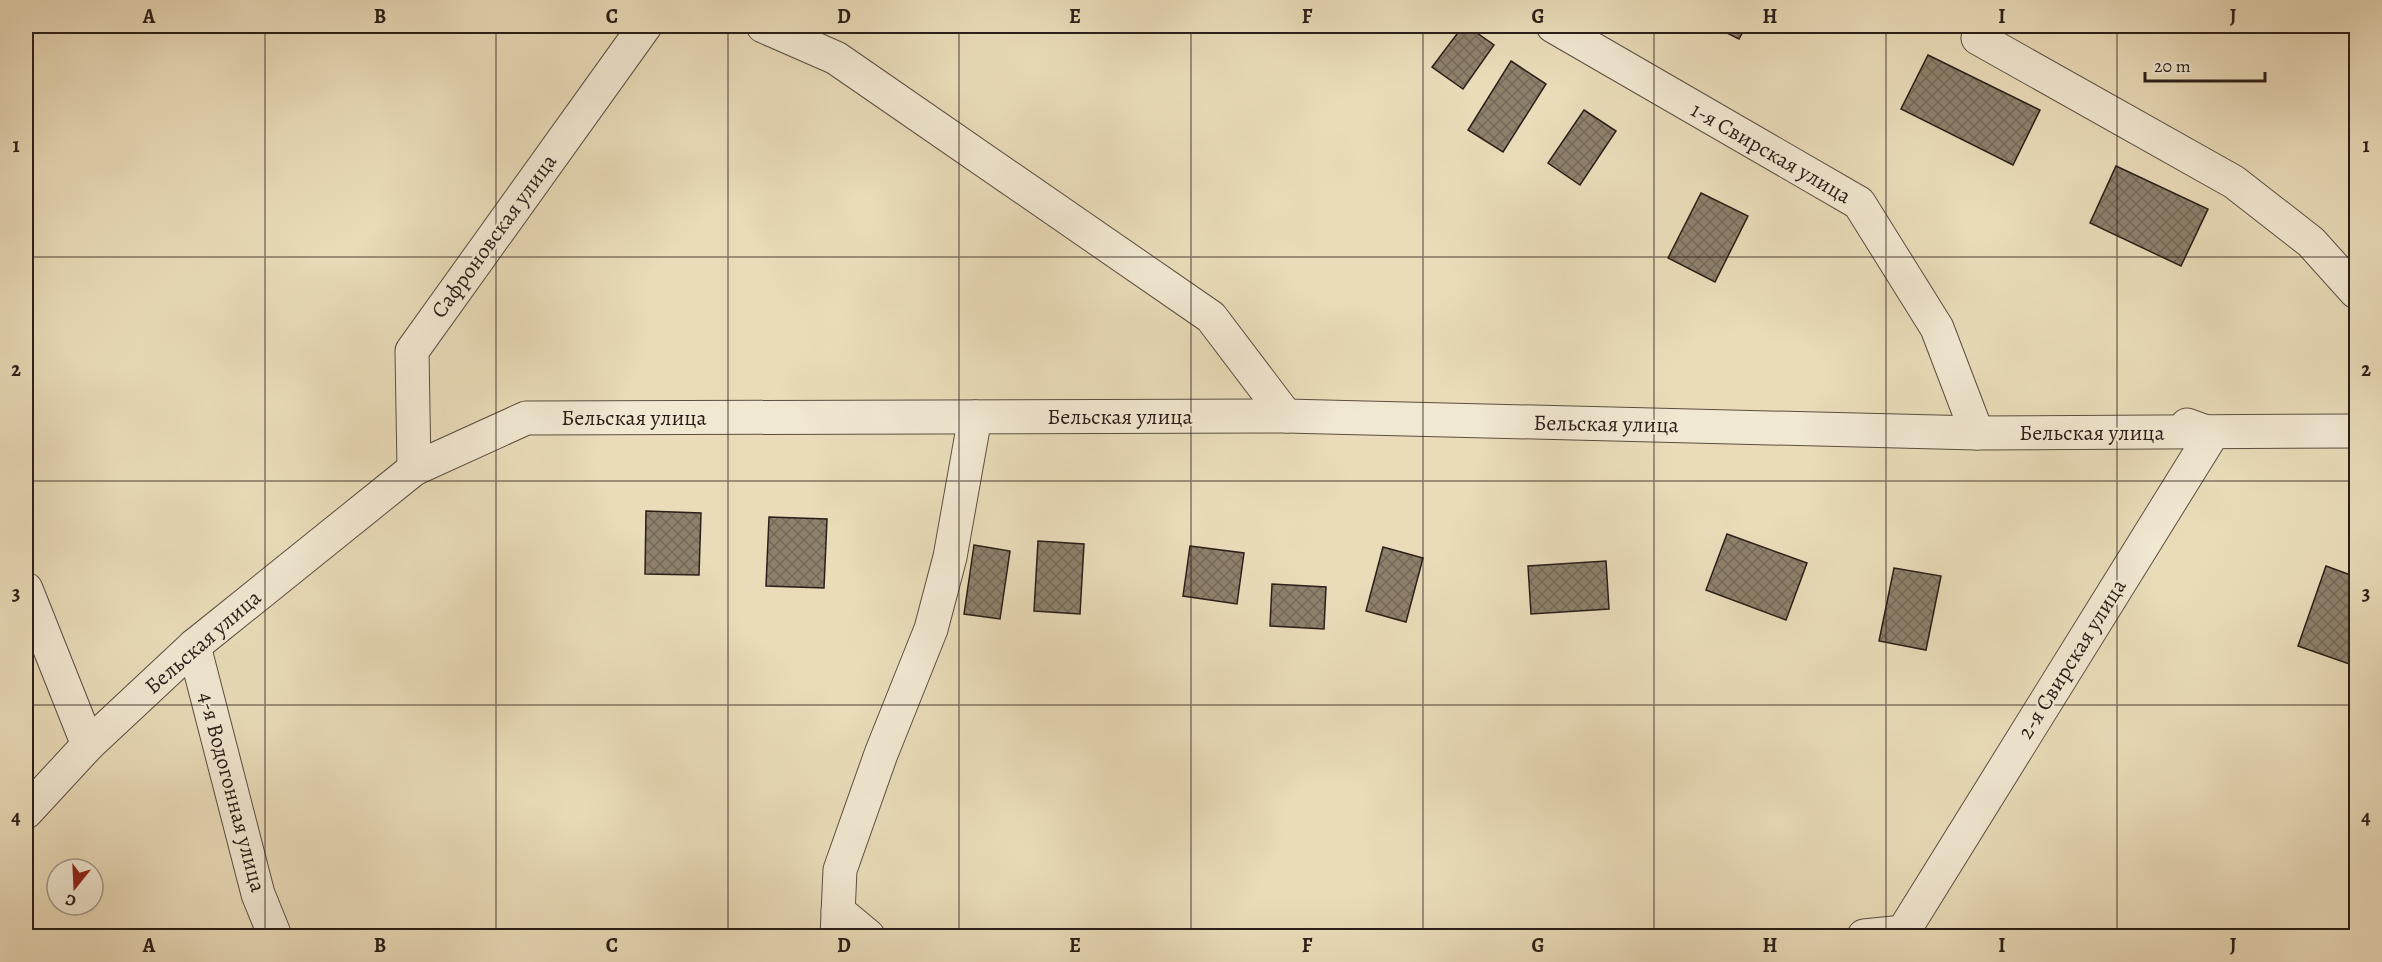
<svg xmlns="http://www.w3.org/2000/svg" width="2382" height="962" font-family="Alegreya,serif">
  <defs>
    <pattern id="building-cross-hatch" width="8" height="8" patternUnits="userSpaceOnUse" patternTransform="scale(1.5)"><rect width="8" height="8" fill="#8e816c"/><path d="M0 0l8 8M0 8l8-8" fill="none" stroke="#746958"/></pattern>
  </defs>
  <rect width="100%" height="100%" fill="#eadcb9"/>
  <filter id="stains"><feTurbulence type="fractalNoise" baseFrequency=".00333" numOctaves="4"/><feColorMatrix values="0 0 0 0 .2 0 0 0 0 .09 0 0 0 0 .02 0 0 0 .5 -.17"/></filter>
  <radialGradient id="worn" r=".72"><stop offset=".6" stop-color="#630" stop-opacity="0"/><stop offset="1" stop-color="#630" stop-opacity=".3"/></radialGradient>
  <g fill="url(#building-cross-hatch)" stroke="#2b1e19" stroke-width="1.5">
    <polygon points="1463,26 1467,26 1494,45 1463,89 1432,67"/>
    <polygon points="1713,26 1746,26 1739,39"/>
    <polygon points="1928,55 2040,110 2013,165 1901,109"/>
    <polygon points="1511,61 1546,84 1503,152 1468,130"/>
    <polygon points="1584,110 1616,131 1580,185 1548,163"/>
    <polygon points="2116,166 2208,209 2181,266 2090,223"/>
    <polygon points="1701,193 1748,216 1715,282 1668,258"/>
    <polygon points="646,511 701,513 699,575 645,574"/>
    <polygon points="769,517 827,519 824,588 766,586"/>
    <polygon points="1727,534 1807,563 1786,620 1706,590"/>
    <polygon points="1038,541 1084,544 1080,614 1034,611"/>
    <polygon points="974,545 1010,551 1000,619 964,614"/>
    <polygon points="1190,546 1244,553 1237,604 1183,596"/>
    <polygon points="1383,547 1423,558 1406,622 1366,611"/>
    <polygon points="1606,561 1609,609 1531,614 1528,566"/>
    <polygon points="2326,566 2356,577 2355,666 2298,646"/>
    <polygon points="1894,568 1941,576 1926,650 1879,641"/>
    <polygon points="1272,584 1326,587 1324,629 1270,626"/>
  </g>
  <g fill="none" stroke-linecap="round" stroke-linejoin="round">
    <g stroke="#5b4e41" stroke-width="35">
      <g id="minor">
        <polyline points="763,26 836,58 1211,317 1286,416"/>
        <polyline points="1553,26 1859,203 1937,328 1977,433"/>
        <polyline points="1978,38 2234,182 2311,242 2356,292"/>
        <polyline points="414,469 412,351 645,26"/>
        <polyline points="26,589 88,745"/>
        <polyline points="194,646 258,894 275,936"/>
        <polyline points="838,911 868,936"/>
        <polyline points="837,936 840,870 881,754 931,629 950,557 975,417"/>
        <polyline points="1864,936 1903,932 2212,434 2187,425"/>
      </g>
    </g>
    <g stroke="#5b4e41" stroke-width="35">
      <polyline id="tertiary" points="26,812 88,745 194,646 414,469 526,418 1286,416 1977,433 2356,431"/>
    </g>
    <use href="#minor" stroke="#f1e8d2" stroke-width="33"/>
    <use href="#tertiary" stroke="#f1e8d2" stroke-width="33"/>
  </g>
  <path fill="none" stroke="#2b1e19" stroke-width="1.5" stroke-opacity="0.55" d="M265,26V936M496,26V936M728,26V936M959,26V936M1191,26V936M1423,26V936M1654,26V936M1886,26V936M2117,26V936M26,257H2356M26,481H2356M26,705H2356"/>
  <g text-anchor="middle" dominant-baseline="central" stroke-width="4.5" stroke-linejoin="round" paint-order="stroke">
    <g font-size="22" fill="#2b1e19" stroke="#f1e8d2">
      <text transform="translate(1771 153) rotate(30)">1-я Свирская улица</text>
      <text transform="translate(494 236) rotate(-54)">Сафроновская улица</text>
      <text x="1120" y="417">Бельская улица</text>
      <text x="634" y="418">Бельская улица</text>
      <text transform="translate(1606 424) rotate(1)">Бельская улица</text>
      <text x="2092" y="433">Бельская улица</text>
      <text transform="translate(203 642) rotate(-41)">Бельская улица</text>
      <text transform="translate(2072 659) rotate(-58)">2-я Свирская улица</text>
      <text transform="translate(232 792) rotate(75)">4-я Водогонная улица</text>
    </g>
  </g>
  <rect width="2382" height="962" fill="none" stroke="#eadcb9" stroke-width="66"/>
  <g transform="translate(75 887) rotate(198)"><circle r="28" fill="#f1e8d2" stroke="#a29788" stroke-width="1.5"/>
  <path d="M0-4.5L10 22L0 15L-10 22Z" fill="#8f2418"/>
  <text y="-9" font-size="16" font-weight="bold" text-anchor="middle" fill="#2b1e19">С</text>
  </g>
  <path d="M2145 72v9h120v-9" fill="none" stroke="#2b1e19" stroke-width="3"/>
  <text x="2154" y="72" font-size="18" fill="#2b1e19" stroke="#f1e8d2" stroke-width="4.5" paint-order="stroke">20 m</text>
  <rect x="33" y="33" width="2316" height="896" fill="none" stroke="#2b1e19" stroke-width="2"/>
  <g font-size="20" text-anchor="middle" font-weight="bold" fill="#2b1e19">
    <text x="149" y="23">A</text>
    <text x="380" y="23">B</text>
    <text x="612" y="23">C</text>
    <text x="844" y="23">D</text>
    <text x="1075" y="23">E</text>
    <text x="1307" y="23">F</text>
    <text x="1538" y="23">G</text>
    <text x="1770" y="23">H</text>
    <text x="2002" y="23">I</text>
    <text x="2233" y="23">J</text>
    <text x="16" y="152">1</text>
    <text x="2366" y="152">1</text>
    <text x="16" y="376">2</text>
    <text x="2366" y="376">2</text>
    <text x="16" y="600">3</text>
    <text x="2366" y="600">3</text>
    <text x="16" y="824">4</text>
    <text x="2366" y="824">4</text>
    <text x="149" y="952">A</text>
    <text x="380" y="952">B</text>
    <text x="612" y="952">C</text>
    <text x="844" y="952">D</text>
    <text x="1075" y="952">E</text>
    <text x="1307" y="952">F</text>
    <text x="1538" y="952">G</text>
    <text x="1770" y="952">H</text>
    <text x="2002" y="952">I</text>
    <text x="2233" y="952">J</text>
  </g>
  <rect width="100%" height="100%" filter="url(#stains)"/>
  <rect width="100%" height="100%" fill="url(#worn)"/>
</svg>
